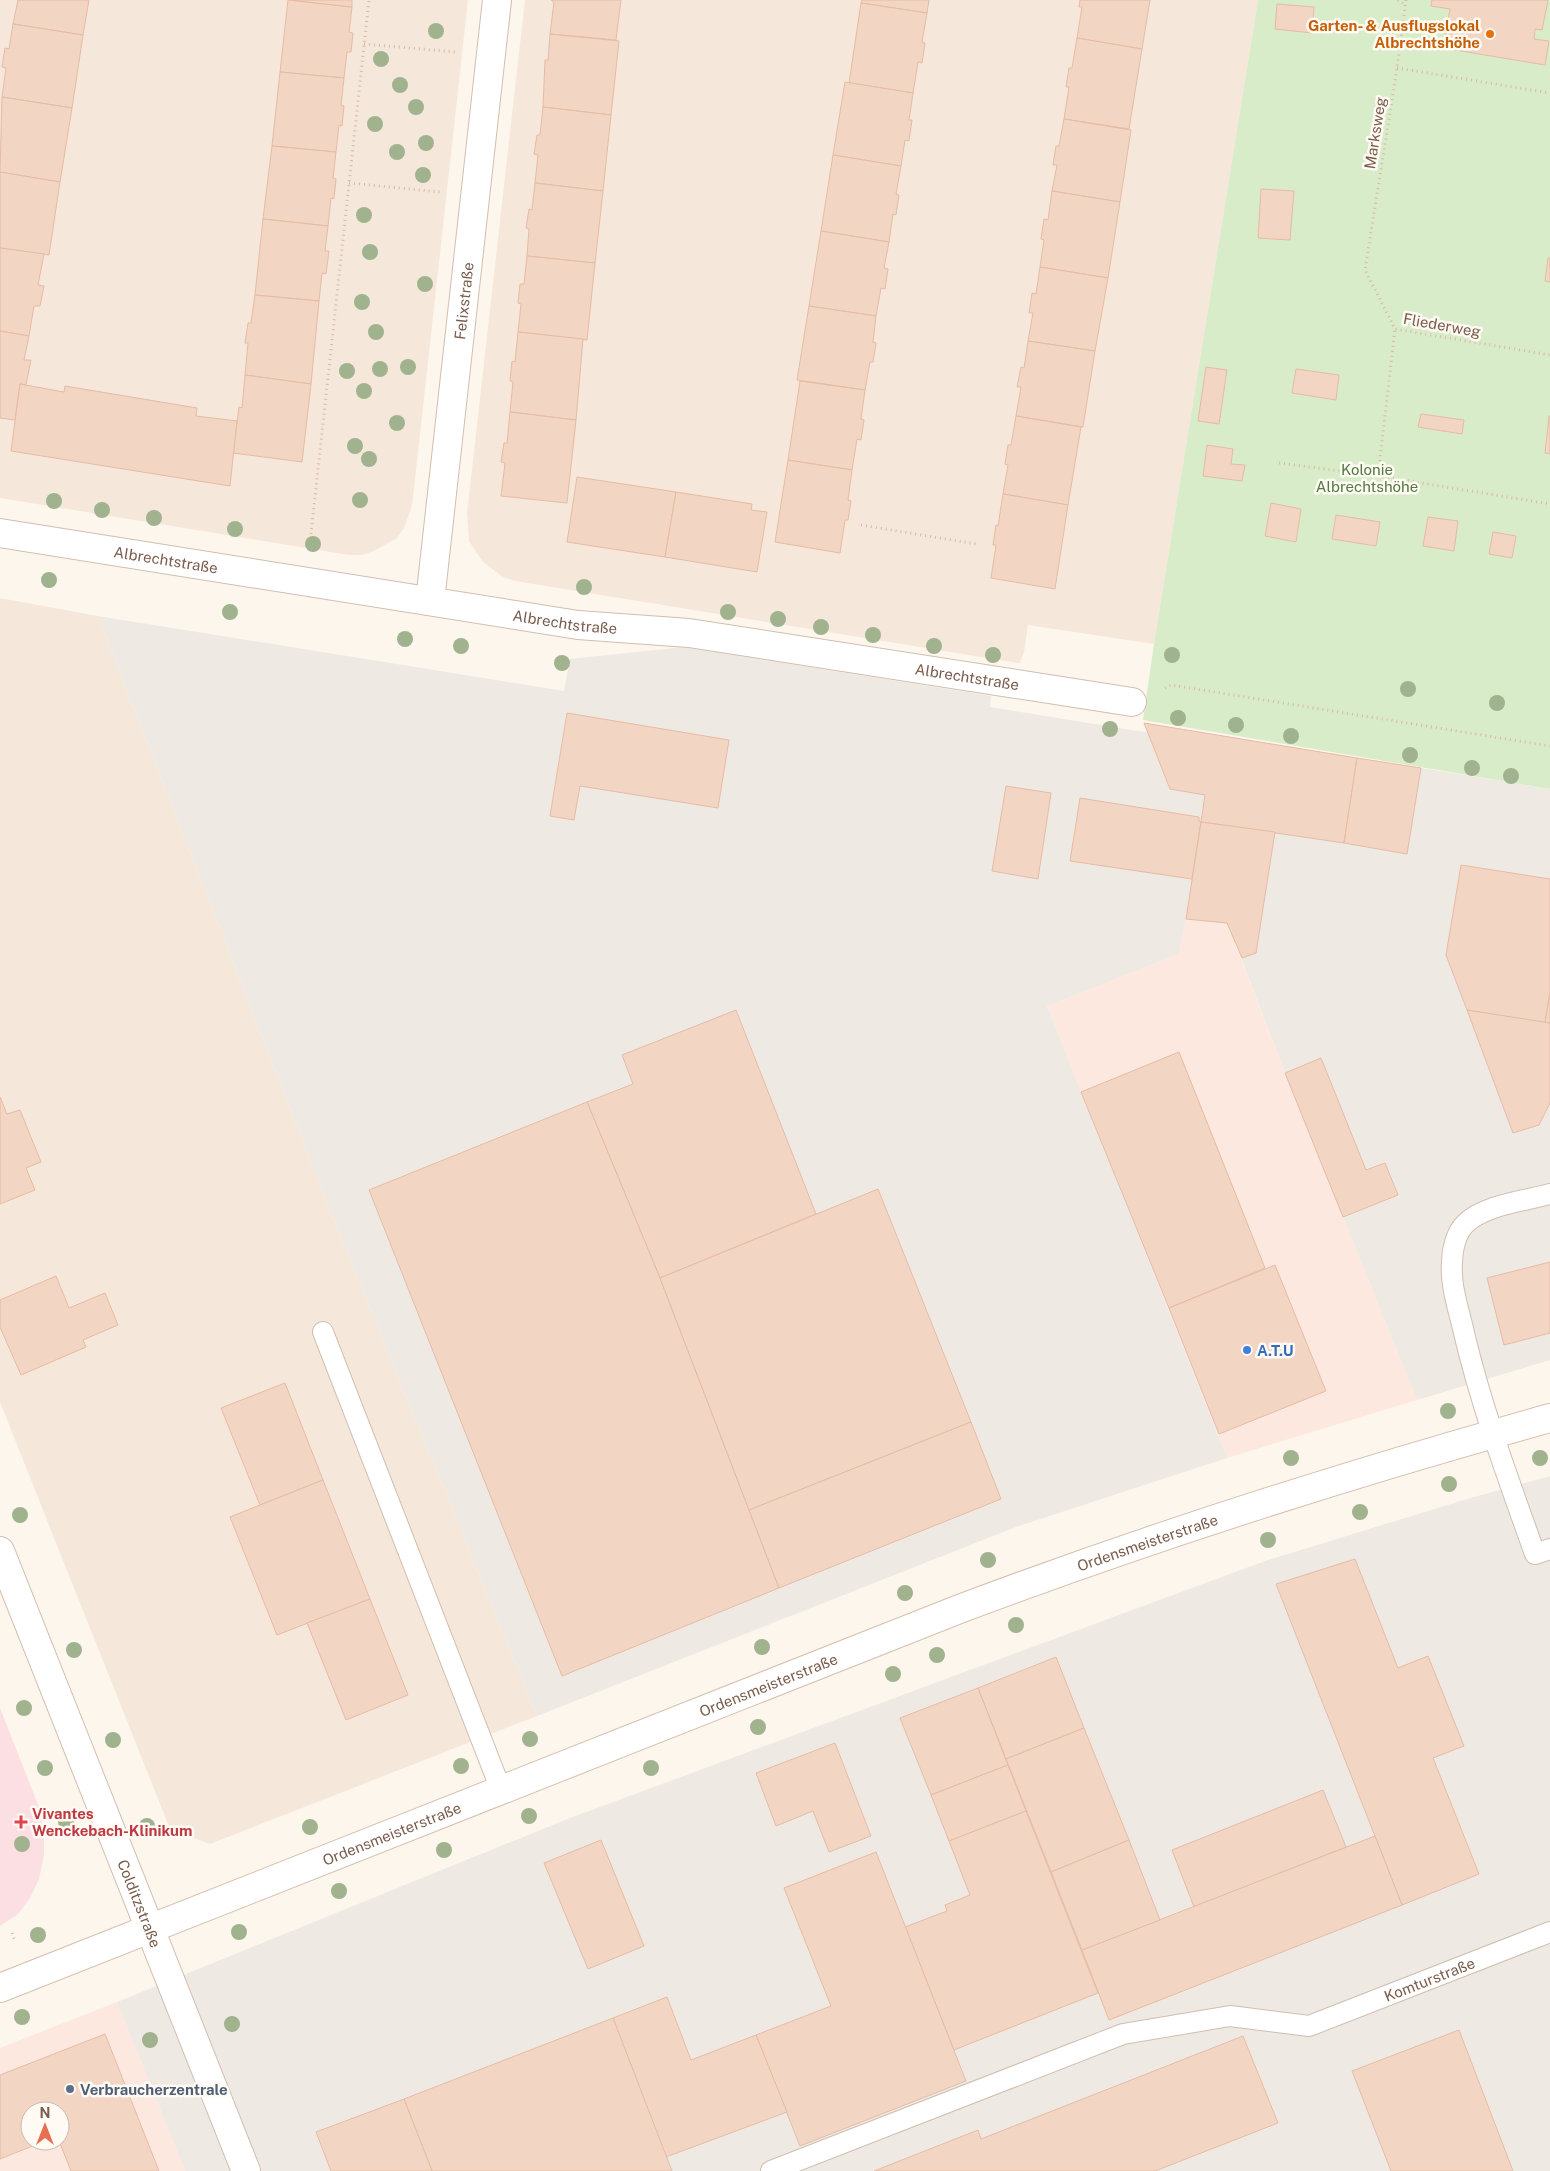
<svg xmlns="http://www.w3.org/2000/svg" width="1550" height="2171" font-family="'Public Sans',sans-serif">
  <rect width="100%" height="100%" fill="#fdf6ec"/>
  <g fill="#f5e8da">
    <polygon points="0,0 468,0 412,506 404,528 397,538 374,551 362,555 349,555 0,498"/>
    <polygon points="525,0 1258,0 1154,644 1028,625 1024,652 1020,663 1018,663 515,581 503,577 483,562 469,541 467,513"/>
    <polygon points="0,598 98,616 321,1188 537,1716 210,1844 170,1829 0,1402"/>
  </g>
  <g fill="#fde8e0" fill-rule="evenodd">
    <polygon points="1186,919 1227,923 1285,1073 1417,1400 1227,1458 1047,1006 1179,954"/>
    <path d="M117,2002L185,2171H0V2048ZM30,2111H60V2141H30Z"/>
  </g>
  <g fill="#efe9e4">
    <polygon points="98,616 564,691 570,659 684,647 991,696 990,707 1131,730 1147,732 1144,723 1550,789 1550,1360 1417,1400 1285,1073 1228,924 1186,919 1179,954 1047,1006 1227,1458 1016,1527 537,1716 321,1188"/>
    <polygon points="1550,1476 1550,2171 185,2171 117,2002 570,1818 1265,1561 1467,1499"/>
  </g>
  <polygon fill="#fbdfe3" points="0,1708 40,1810 44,1833 44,1855 39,1879 30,1898 18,1914 0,1926"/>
  <polygon fill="#d8ecc9" points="1258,0 1550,0 1550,789 1143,720 1154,644"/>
  <g fill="#f3d5c3" stroke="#e6bba3">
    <polygon points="18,0 89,0 83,35 13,24"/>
    <polygon points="288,0 352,7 349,32 353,33 351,52 347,52 344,78 280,72"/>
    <polygon points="290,0 352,0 352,7"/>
    <polygon points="551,0 621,0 616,40 550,34 554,2"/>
    <polygon points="862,0 929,0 927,13 861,3"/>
    <polygon points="1080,0 1150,0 1142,49 1077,38 1082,7 1079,7"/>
    <polygon points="1432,0 1548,0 1542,30 1535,29 1534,39 1549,41 1545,65 1443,48 1450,9 1431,6"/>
    <polygon points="861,3 927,13 922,42 925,43 922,63 918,62 913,93 849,83"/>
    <polygon points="1277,4 1314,7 1312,33 1275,29"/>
    <polygon points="13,24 83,35 72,108 2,97 6,68 2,67 5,48 9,49"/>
    <polygon points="550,34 619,41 611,115 543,107 545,60 548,60"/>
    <polygon points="1077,38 1142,49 1129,129 1064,119 1069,87 1066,87 1069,68 1072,68"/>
    <polygon points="280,72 344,78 341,105 344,106 342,126 339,125 336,152 272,146"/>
    <polygon points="845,82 913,93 909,120 912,120 909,141 905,140 901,166 833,155"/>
    <polygon points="2,97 72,108 60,182 0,172"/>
    <polygon points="543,107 611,115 603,191 535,183 538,155 534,154 537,135 540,135"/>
    <polygon points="1064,119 1131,130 1120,202 1052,191 1057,165 1053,165 1056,146 1059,146"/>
    <polygon points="272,146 336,152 333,178 336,179 334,199 331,198 328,226 263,219"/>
    <polygon points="833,155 901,166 896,194 899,195 896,215 893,214 889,242 821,231"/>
    <polygon points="0,172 60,182 49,255 0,248"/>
    <polygon points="535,183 603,191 595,263 527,256 529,229 526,228 529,209 532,210"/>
    <polygon points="1261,189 1294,191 1290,240 1258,238"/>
    <polygon points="1052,191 1120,202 1108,278 1040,267 1044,240 1041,239 1044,219 1048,220"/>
    <polygon points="263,219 328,226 325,251 329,251 326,274 322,273 319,301 255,295"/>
    <polygon points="821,231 889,242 884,268 888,269 885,289 881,288 876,316 809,306"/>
    <polygon points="0,248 44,254 38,285 44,286 40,306 34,306 29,336 0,331"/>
    <polygon points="527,256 595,263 587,340 518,332 521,304 518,303 520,284 524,284"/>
    <polygon points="1548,258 1550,258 1550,282 1545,281"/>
    <polygon points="1040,267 1108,278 1095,351 1028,341 1033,313 1029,313 1032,293 1036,294"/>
    <polygon points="255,295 319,301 311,384 245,375 248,343 245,343 248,323 251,323"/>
    <polygon points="809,306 876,316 873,342 876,343 873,362 870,362 865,390 797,380"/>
    <polygon points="0,331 29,336 24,360 31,360 26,385 20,384 15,420 0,418"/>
    <polygon points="518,332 583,339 576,420 510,412 513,382 510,381 512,361 515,362"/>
    <polygon points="1028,341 1095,351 1083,427 1016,416 1021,387 1017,387 1021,367 1024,368"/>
    <polygon points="1206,367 1227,370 1219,424 1198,421"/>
    <polygon points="1296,369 1339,375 1336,400 1292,393"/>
    <polygon points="245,375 311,384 302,462 233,453 239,407 242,408"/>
    <polygon points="800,381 865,390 861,419 864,420 861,440 857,439 852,470 788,460"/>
    <polygon points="20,384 64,392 65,386 197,408 196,416 237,421 230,486 11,451"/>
    <polygon points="510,412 576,420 567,503 501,496 505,463 501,462 504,443 507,443"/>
    <polygon points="1421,414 1464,420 1462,434 1418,427"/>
    <polygon points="1016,416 1081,427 1068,505 1003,494 1008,465 1005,464 1008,445 1011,445"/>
    <polygon points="1549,416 1550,416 1550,454 1545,453"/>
    <polygon points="1207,445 1233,449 1231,464 1245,465 1242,481 1203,476"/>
    <polygon points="788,460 852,470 848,500 851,501 848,520 845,520 840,553 775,542"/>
    <polygon points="577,477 676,492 665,557 567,542"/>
    <polygon points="676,492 752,504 751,510 767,512 757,572 665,557"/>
    <polygon points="1003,494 1068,505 1055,589 991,578 996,545 993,545 996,525 998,526"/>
    <polygon points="1271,503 1301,509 1296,542 1265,536"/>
    <polygon points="1336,515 1380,522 1376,546 1332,539"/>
    <polygon points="1428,517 1458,521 1454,551 1423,546"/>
    <polygon points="1493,532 1516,536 1512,558 1489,554"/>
    <polygon points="567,713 729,740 718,808 580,786 574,820 550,816"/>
    <polygon points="1144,723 1357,758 1344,843 1201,822 1205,795 1170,789"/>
    <polygon points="1357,758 1421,768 1407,854 1344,843"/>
    <polygon points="1006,786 1051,793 1038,879 992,871"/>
    <polygon points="1080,798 1199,817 1199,821 1201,822 1192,879 1070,861"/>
    <polygon points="1201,822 1275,832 1256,953 1242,958 1227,923 1186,919"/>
    <polygon points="1461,865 1550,879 1550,992 1545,1023 1467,1010 1446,955"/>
    <polygon points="1550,992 1550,1023 1545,1023"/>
    <polygon points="736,1010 816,1214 660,1278 587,1102 633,1084 622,1055"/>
    <polygon points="1467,1010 1550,1023 1550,1103 1539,1125 1513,1133"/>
    <polygon points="1179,1052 1265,1268 1169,1308 1081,1092"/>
    <polygon points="1321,1058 1366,1170 1385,1163 1398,1195 1343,1217 1285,1073"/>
    <polygon points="0,1097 7,1114 20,1110 41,1162 26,1168 35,1190 0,1204"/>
    <polygon points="587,1102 660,1278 779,1588 562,1676 369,1190"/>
    <polygon points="878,1189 971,1422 749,1510 660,1278"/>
    <polygon points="1550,1262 1550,1333 1504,1345 1487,1278"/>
    <polygon points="1275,1265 1326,1391 1219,1434 1169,1308"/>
    <polygon points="56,1276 69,1308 105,1293 118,1325 83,1340 86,1347 21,1375 0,1327 0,1300"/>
    <polygon points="285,1383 323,1480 260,1505 221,1408"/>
    <polygon points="971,1422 1001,1499 779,1588 749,1510"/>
    <polygon points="323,1480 370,1599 277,1635 230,1517"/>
    <polygon points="1355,1559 1398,1668 1428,1656 1464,1746 1433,1758 1479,1874 1402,1905 1276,1584"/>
    <polygon points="370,1599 408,1695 346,1720 307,1623"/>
    <polygon points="1056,1657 1084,1728 1006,1759 978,1688"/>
    <polygon points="978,1688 1008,1765 931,1795 900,1718"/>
    <polygon points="1084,1728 1129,1840 1051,1872 1006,1759"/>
    <polygon points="835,1743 871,1836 829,1852 813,1811 776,1826 756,1773"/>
    <polygon points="1008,1765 1026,1811 949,1841 931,1795"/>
    <polygon points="1323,1790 1346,1847 1194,1907 1172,1850"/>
    <polygon points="1026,1811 1098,1993 954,2050 905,1927 947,1911 945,1905 970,1895 949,1841"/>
    <polygon points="1375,1836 1402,1905 1109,2020 1082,1950"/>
    <polygon points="601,1840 644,1946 588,1969 544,1863"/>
    <polygon points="1129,1840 1160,1920 1082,1950 1051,1872"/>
    <polygon points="876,1852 966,2081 800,2146 756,2035 831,2006 784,1888"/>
    <polygon points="667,1997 691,2060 756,2035 787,2112 666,2157 613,2018"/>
    <polygon points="613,2018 672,2171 432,2171 404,2099"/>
    <polygon points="1459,2030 1513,2171 1391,2171 1352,2071"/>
    <polygon points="105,2034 159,2171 71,2171 59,2141 60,2111 30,2111 30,2141 45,2141 0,2159 0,2075"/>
    <polygon points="1243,2036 1278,2123 1155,2171 874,2171 978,2130 981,2139"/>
    <polygon points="404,2099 432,2171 331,2171 316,2132"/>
  </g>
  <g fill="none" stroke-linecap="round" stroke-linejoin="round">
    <g stroke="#d1beb0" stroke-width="22">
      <g id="lane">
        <path d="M1550,1194C1524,1201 1484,1205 1465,1224C1456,1233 1452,1250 1452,1262C1450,1286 1459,1310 1464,1333C1482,1409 1509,1481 1535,1554L1550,1549"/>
        <polyline points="323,1332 501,1790"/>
        <path id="s1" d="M771,2171L1123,2034L1230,2016L1309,2026L1550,1932"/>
      </g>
    </g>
    <g stroke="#d1beb0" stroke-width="30">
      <g id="street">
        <path id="s2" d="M0,533L578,625L689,633L1132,702"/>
        <path id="s3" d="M430,601L497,0"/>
        <path id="s4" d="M0,1551L246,2171"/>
      </g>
    </g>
    <g stroke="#d6c0b0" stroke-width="30">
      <g id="secondary">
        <path id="s5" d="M0,1988L962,1608C1154,1536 1352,1473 1550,1418"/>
      </g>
    </g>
    <g stroke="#d9b8a5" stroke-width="3" stroke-dasharray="1 4" stroke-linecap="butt">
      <polyline points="1398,0 1404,4"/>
      <polyline points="1406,0 1397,68 1365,270 1395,329 1550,355"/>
      <polyline points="364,44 456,52"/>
      <polyline points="1397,68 1550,93"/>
      <polyline points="349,183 440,192"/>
      <polyline points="1279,463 1378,476 1550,504"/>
      <polyline points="1378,476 1395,329"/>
      <polyline points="861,525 976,544"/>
      <polyline points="311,534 369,0"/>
      <polyline points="1165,688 1171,685 1550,746"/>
      <polyline points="12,1933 15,1941"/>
    </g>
    <use href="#lane" stroke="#fff" stroke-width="20"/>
    <use href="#street" stroke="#fff" stroke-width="28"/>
    <use href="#secondary" stroke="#fff" stroke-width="28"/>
  </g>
  <g fill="#a0b28e">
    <circle cx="436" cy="31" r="8"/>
    <circle cx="381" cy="59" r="8"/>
    <circle cx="400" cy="85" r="8"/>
    <circle cx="416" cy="107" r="8"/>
    <circle cx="375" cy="124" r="8"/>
    <circle cx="426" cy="143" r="8"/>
    <circle cx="397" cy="152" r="8"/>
    <circle cx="423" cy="175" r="8"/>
    <circle cx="364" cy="215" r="8"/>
    <circle cx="370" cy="252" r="8"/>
    <circle cx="425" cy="284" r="8"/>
    <circle cx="362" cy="302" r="8"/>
    <circle cx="376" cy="332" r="8"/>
    <circle cx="408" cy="367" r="8"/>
    <circle cx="380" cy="369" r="8"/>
    <circle cx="347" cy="371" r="8"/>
    <circle cx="364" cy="391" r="8"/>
    <circle cx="397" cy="423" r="8"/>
    <circle cx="355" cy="446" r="8"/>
    <circle cx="369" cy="459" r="8"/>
    <circle cx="360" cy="500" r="8"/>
    <circle cx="54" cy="501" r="8"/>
    <circle cx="102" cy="510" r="8"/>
    <circle cx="154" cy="518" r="8"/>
    <circle cx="235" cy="529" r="8"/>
    <circle cx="313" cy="544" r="8"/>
    <circle cx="49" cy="580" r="8"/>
    <circle cx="584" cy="587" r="8"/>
    <circle cx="230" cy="612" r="8"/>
    <circle cx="728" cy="612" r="8"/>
    <circle cx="778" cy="619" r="8"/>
    <circle cx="821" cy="627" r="8"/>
    <circle cx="873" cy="635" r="8"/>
    <circle cx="405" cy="639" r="8"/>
    <circle cx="461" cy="646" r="8"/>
    <circle cx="934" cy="646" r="8"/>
    <circle cx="993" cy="655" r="8"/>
    <circle cx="1172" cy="655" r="8"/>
    <circle cx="562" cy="663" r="8"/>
    <circle cx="1408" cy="689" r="8"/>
    <circle cx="1497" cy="703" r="8"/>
    <circle cx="1178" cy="718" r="8"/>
    <circle cx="1236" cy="725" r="8"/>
    <circle cx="1110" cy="729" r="8"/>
    <circle cx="1291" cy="736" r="8"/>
    <circle cx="1410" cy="755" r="8"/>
    <circle cx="1472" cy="768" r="8"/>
    <circle cx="1511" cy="776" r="8"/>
    <circle cx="1448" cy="1411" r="8"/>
    <circle cx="1291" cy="1458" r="8"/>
    <circle cx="1540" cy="1458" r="8"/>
    <circle cx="1449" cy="1484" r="8"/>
    <circle cx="1360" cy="1512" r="8"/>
    <circle cx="20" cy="1515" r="8"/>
    <circle cx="1268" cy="1540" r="8"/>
    <circle cx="988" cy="1560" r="8"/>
    <circle cx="905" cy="1593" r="8"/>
    <circle cx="1016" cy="1625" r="8"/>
    <circle cx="762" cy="1647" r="8"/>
    <circle cx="74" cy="1650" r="8"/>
    <circle cx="937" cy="1655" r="8"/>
    <circle cx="893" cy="1674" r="8"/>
    <circle cx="24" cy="1708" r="8"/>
    <circle cx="758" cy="1727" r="8"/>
    <circle cx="530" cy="1739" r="8"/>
    <circle cx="113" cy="1740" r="8"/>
    <circle cx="461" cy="1766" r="8"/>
    <circle cx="45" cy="1768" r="8"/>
    <circle cx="651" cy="1768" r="8"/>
    <circle cx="529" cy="1816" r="8"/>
    <circle cx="66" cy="1822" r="8"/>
    <circle cx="147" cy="1826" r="8"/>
    <circle cx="310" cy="1827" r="8"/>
    <circle cx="22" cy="1844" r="8"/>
    <circle cx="444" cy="1850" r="8"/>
    <circle cx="339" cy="1891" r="8"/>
    <circle cx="239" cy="1932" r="8"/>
    <circle cx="38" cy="1935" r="8"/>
    <circle cx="22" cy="2017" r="8"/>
    <circle cx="232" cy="2024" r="8"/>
    <circle cx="150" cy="2040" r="8"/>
  </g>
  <circle fill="#e8710a" stroke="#fffaf3" stroke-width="2" cx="1490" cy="34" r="5"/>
  <circle fill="#3f7fe0" stroke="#fffaf3" stroke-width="2" cx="1247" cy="1350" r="5"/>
  <path fill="#e0444e" stroke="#fffaf3" stroke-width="2" d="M18.5 1814.5h5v5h5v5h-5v5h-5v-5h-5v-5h5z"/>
  <circle fill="#5c6f8a" stroke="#fffaf3" stroke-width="2" cx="70" cy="2089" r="5"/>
  <g text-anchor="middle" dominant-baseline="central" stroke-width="5" stroke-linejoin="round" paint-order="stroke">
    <g font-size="15" font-weight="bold" fill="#c56008" stroke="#fffaf3" text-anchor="end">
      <text x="1480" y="25">Garten- &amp; Ausflugslokal<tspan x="1480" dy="17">Albrechtshöhe</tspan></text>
    </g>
    <g font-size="15" fill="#7a5c4d" stroke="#fffaf3">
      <text transform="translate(1375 133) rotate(-81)">Marksweg</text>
      <text stroke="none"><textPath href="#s3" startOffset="302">Felixstraße</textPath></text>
      <text transform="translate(1442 325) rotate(10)">Fliederweg</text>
      <text stroke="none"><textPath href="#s2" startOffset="168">Albrechtstraße</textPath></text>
      <text stroke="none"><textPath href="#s2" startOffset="572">Albrechtstraße</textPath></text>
      <text stroke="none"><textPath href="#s2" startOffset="978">Albrechtstraße</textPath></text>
      <text stroke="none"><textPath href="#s5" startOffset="1231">Ordensmeisterstraße</textPath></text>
      <text stroke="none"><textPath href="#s5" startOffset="826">Ordensmeisterstraße</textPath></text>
      <text stroke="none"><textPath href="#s5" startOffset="421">Ordensmeisterstraße</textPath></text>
      <text stroke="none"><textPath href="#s4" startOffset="379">Colditzstraße</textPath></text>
      <text stroke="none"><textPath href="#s1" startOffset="695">Komturstraße</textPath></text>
    </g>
    <g font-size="15" fill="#537a41" stroke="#fffaf3">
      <text x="1367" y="469">Kolonie<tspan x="1367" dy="17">Albrechtshöhe</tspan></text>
    </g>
    <g font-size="15" font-weight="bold" fill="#366cbe" stroke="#fffaf3" text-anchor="start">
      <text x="1257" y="1350">A.T.U</text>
    </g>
    <g font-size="15" font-weight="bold" fill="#be3a42" stroke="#fffaf3" text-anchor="start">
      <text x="32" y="1813">Vivantes<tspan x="32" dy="17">Wenckebach-Klinikum</tspan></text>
    </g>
    <g font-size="15" font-weight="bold" fill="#4e5e75" stroke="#fffaf3" text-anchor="start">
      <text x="80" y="2089">Verbraucherzentrale</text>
    </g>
  </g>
  <g transform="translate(45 2126)"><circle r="24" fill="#fffaf3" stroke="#cabbb1"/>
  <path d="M0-4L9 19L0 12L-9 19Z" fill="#e76f51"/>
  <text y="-8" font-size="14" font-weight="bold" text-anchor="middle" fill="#7a5c4d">N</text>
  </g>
</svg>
